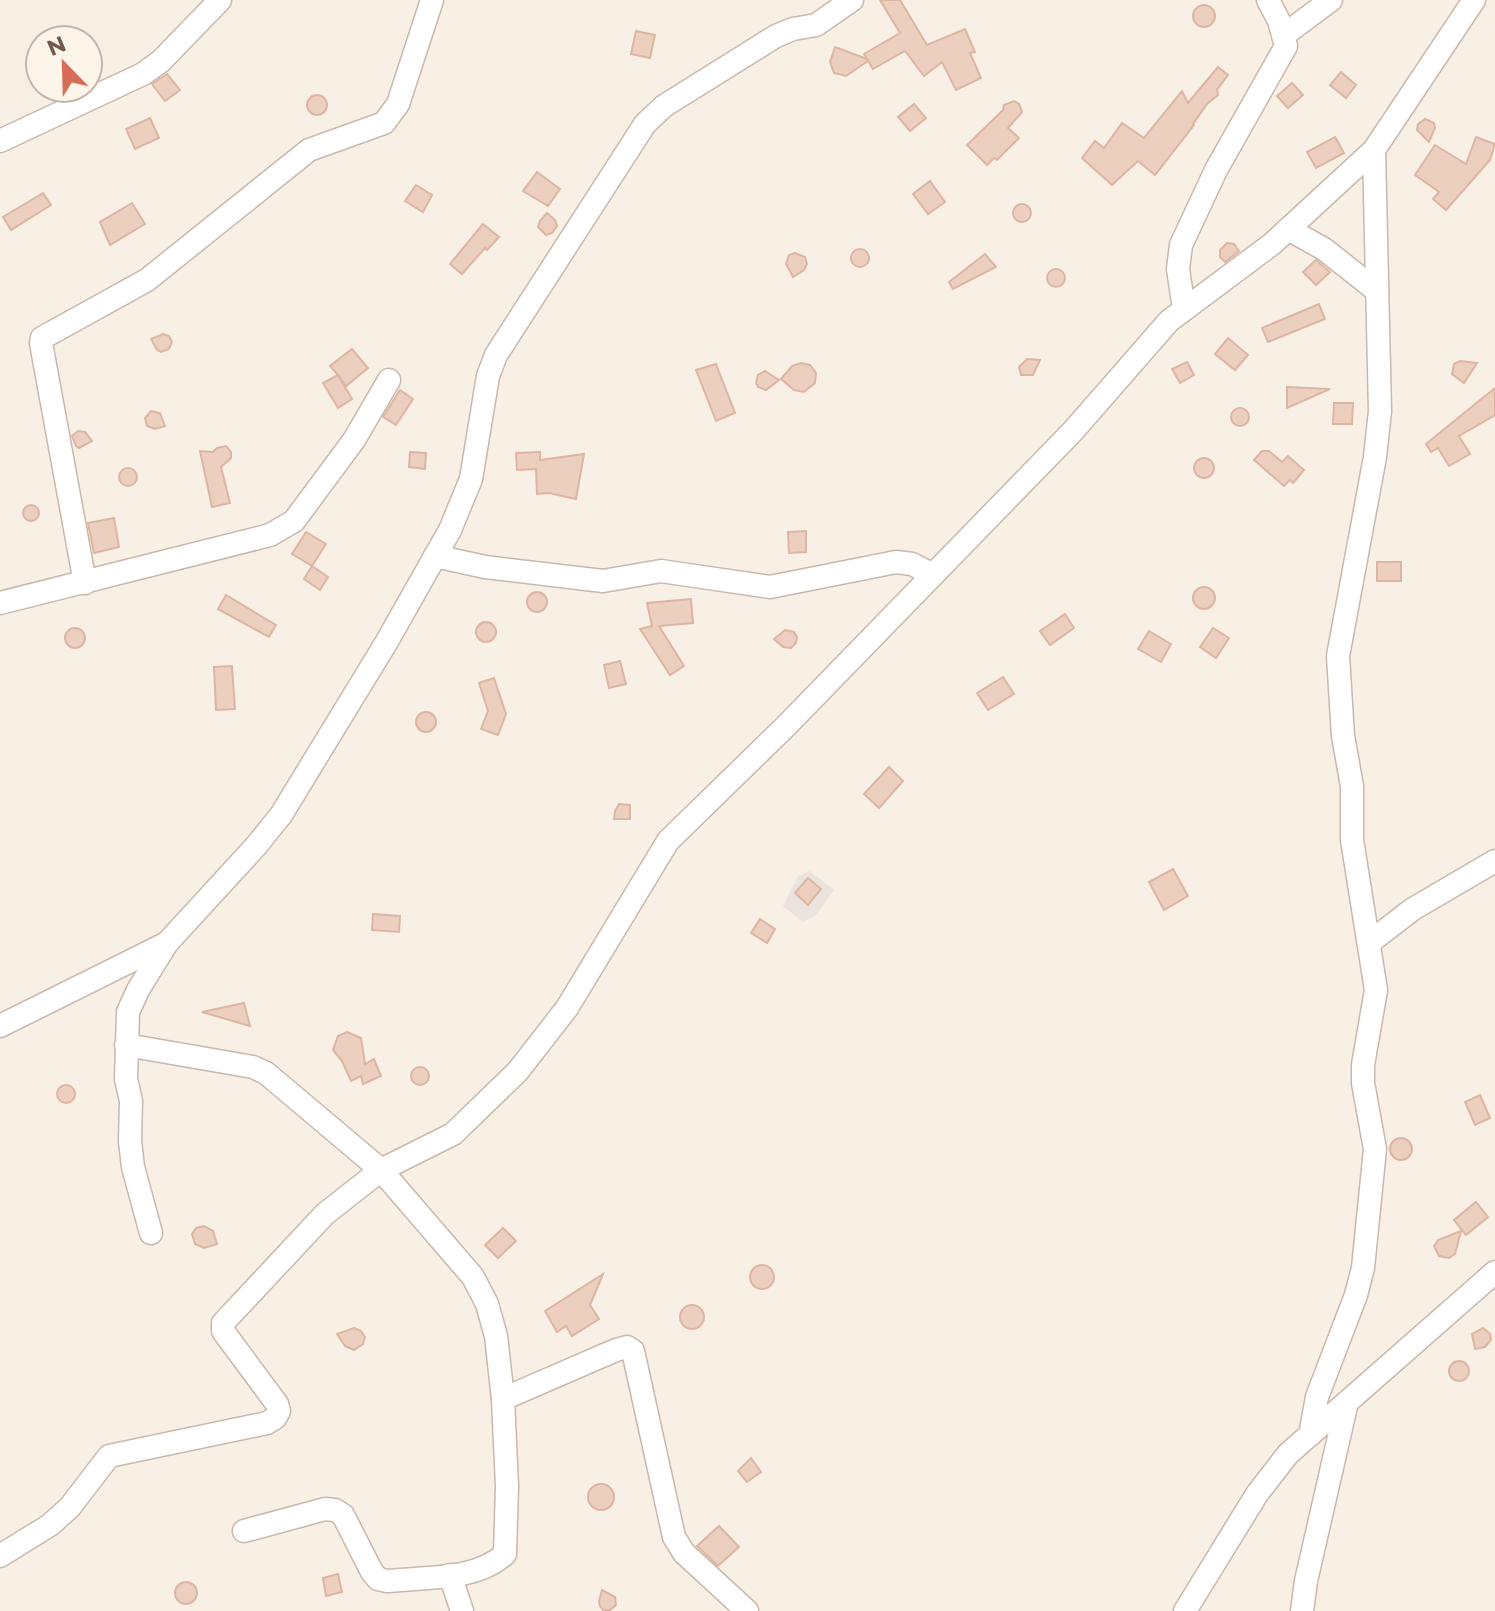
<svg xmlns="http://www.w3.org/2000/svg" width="1495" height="1611" font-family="Montserrat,sans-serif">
  <rect width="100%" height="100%" fill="#f9f0e5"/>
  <polygon fill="#eae3de" points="810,871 834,890 816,915 803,922 783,906 798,876"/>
  <g fill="#eccfbf" stroke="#ddb6a2" stroke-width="2">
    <polygon points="880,0 900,0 927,45 965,29 975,52 970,53 981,78 956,90 942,62 924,76 905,51 873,69 868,61 846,76 834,73 830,62 835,47 867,59 864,54 900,33"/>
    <circle cx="1204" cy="16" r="11"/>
    <polygon points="636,31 655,35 650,58 631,54"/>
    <polygon points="1218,67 1228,75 1217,90 1218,95 1207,104 1193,124 1194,125 1155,175 1138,161 1112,185 1082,158 1095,141 1104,148 1122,123 1144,138 1182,91 1188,103"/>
    <polygon points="1341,72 1356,85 1346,98 1330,85"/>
    <polygon points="167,74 180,90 165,101 152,84"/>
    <polygon points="1292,83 1303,95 1288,108 1277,96"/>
    <circle cx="317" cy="105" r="10"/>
    <polygon points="1014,101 1019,104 1022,112 1008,128 1019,138 997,160 994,158 987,165 967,145 1003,110 1004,105"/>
    <polygon points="914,104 926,118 910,131 898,117"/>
    <polygon points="150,118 159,138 135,149 126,129"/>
    <polygon points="1425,119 1434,123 1435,128 1429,142 1417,130 1418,124"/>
    <polygon points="1335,137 1344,153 1316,168 1307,152"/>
    <polygon points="1476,137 1495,144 1490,160 1446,210 1433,199 1439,192 1415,175 1435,145 1466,164"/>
    <polygon points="537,172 560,189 548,206 523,191"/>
    <polygon points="930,181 945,202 928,214 913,194"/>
    <polygon points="416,185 432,195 423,212 405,201"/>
    <polygon points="43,193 51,205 11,230 3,217"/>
    <polygon points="132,203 145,224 110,245 100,222"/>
    <circle cx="1022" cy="213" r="9"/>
    <polygon points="547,213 555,220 557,226 552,233 546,235 538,227 540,221"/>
    <polygon points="483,224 499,237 487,250 485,248 462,274 450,264"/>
    <polygon points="1227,243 1234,244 1239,251 1225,262 1220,257 1220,250"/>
    <circle cx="860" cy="258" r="9"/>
    <polygon points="795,253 805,257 807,264 804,270 793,277 786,264 789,255"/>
    <polygon points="985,254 996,267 953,289 949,282"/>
    <polygon points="1316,260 1330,272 1316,285 1303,272"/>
    <circle cx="1056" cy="278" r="9"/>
    <polygon points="1319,304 1325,319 1268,342 1262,328"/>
    <polygon points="163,334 169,336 172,342 169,349 161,352 157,350 151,339"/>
    <polygon points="1228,338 1248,355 1235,370 1215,354"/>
    <polygon points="352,349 368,368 346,386 338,375 352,399 338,408 323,383 338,375 330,366"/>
    <polygon points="1027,359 1040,360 1033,375 1021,375 1019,367"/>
    <polygon points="1460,361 1477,363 1464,383 1452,374 1454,364"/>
    <polygon points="1187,362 1194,375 1180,383 1172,369"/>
    <polygon points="801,363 810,365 816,373 815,383 804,392 794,390 781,379 792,366"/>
    <polygon points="716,364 735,413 716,421 696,370"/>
    <polygon points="765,371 779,380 766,390 758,387 756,383 758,375"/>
    <polygon points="1287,387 1330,389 1287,408"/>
    <polygon points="1495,388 1495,415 1459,436 1470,454 1449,466 1438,448 1431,452 1426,444"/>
    <polygon points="400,390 413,399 396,425 383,417"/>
    <polygon points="1334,403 1353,403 1352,424 1333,424"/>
    <circle cx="1240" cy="417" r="9"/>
    <polygon points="151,411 160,413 165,426 155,429 147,426 145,418"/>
    <polygon points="78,431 85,432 92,441 79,448 76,446 72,436"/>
    <polygon points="226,446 231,452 231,458 221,467 230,503 212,507 200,451 213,452 217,448"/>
    <polygon points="1262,451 1269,451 1282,462 1288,456 1304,470 1293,483 1290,480 1284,486 1254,460"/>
    <polygon points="410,452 426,453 425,469 409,467"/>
    <polygon points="540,452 540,460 584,454 576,499 549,493 537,494 536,469 517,470 516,453"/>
    <circle cx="1204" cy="468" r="10"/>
    <circle cx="128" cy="477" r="9"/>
    <circle cx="31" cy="513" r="8"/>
    <polygon points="114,518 119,547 94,553 88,523"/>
    <polygon points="806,531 806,552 789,553 788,532"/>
    <polygon points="306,532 326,544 312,566 292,554"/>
    <rect x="1377" y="562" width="24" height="19"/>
    <polygon points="312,566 328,577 320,590 304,579"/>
    <circle cx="1204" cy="598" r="11"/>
    <circle cx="537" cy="602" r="10"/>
    <polygon points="226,595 276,625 269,637 218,609"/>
    <polygon points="691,599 693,623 659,626 684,666 670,675 640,629 652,626 647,603"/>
    <polygon points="1065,614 1074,628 1050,645 1040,631"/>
    <circle cx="486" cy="632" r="10"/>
    <circle cx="75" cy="638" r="10"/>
    <polygon points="1213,628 1229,638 1216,658 1200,647"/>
    <polygon points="785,630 794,632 797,637 796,643 791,648 783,647 774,639"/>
    <polygon points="1149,631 1171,644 1161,662 1138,649"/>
    <polygon points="620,661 626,684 609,688 604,665"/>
    <polygon points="232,666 235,709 216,710 214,667"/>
    <polygon points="1003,677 1014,694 988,710 977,693"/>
    <polygon points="494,678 506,714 498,735 481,729 488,711 479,683"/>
    <circle cx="426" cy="722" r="10"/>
    <polygon points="889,767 903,781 879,808 864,794"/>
    <polygon points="619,804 630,805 630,819 614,819 615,811"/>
    <polygon points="1173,869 1188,896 1164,910 1149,882"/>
    <polygon points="808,878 821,889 808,905 795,893"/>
    <polygon points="373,914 400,916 399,932 372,930"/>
    <polygon points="760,919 775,929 767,943 751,933"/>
    <polygon points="244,1003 250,1026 202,1012"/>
    <polygon points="347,1032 361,1038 365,1064 374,1059 381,1076 363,1084 361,1076 351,1081 342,1061 333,1050 338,1036"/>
    <circle cx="420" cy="1076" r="9"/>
    <circle cx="66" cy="1094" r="9"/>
    <polygon points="1480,1095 1490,1118 1475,1125 1465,1102"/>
    <circle cx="1401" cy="1149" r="11"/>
    <polygon points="1476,1202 1488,1217 1466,1235 1454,1220"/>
    <polygon points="204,1226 213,1231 217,1244 204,1248 195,1244 192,1234 196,1228"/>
    <polygon points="503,1228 516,1241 498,1258 485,1245"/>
    <polygon points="1461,1231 1455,1254 1449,1258 1439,1256 1434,1246 1438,1240"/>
    <circle cx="762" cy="1277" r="12"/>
    <polygon points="603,1274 590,1305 599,1319 572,1336 566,1326 557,1332 545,1311"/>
    <circle cx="692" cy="1317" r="12"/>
    <polygon points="354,1328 361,1331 365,1337 363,1344 354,1350 345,1346 337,1334"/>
    <polygon points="1483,1328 1490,1334 1491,1340 1485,1347 1475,1349 1472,1334"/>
    <circle cx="1459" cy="1371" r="10"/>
    <polygon points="751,1458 761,1472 747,1482 738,1471"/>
    <circle cx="601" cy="1497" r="13"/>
    <polygon points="719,1526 739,1547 718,1566 697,1546"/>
    <polygon points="338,1574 342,1592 326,1596 323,1578"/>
    <circle cx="186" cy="1593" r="11"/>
    <polygon points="602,1590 615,1597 616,1605 610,1610 603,1610 600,1606 599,1601"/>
  </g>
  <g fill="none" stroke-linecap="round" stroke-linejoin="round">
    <g stroke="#c9b8ac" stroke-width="25">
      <g id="street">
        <polyline points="1284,35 1331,0"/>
        <polyline points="0,141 143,74 161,61 220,0"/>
        <polyline points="1288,229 1324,249 1377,291"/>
        <polyline points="1184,309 1178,269 1181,245 1216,170 1286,46 1279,21 1268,0"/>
        <polyline points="435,556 485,567 603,581 661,571 770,587 896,562 912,564 933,575"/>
        <polyline points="85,583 41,343 42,338 147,280 309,150 384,123 398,104 432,0"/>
        <polyline points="0,603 270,535 294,521 354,440 389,380"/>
        <polyline points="1370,942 1413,909 1495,861"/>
        <polyline points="0,1026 167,943"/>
        <path d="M126,1045L253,1067L266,1073L381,1170L473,1277L487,1304L496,1336L503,1399L507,1486L505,1554C476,1581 425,1577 387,1581L378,1579L372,1572L343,1515L335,1510L325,1509L244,1531"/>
        <polyline points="151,1233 133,1167 130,1141 131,1101 126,1079 128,1012 138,990 167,943 256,846 281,815 386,643 450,530 471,479 488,376 496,355 645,124 664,106 776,36 793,29 816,25 852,0"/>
        <polyline points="503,1399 616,1350 627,1347 633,1351 674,1537 684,1553 747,1611"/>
        <polyline points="1310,1435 1317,1397 1356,1295 1363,1268 1375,1149 1363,1083 1363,1065 1376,990 1352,840 1352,786 1343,736 1338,656 1375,457 1380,411 1374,150"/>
        <polyline points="0,1556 50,1525 70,1507 109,1456 267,1423 275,1418 279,1411 277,1404 223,1331 223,1323 325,1214 381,1170 453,1134 518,1071 567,1008 668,841 787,725 1073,431 1169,321 1272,244 1374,150 1474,0"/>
        <polyline points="450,1575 462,1611"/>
        <polyline points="1185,1611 1257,1494 1288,1454 1495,1272"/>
        <polyline points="1302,1611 1306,1581 1347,1402"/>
      </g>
    </g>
    <use href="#street" stroke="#fff" stroke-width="22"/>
  </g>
  <g transform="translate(64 64) rotate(337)"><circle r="38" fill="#fdf5ea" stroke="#c4b6ab" stroke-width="2"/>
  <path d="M0-6L14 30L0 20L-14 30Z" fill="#d66e57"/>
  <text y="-12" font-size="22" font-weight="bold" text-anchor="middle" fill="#6f584d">N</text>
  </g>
</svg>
